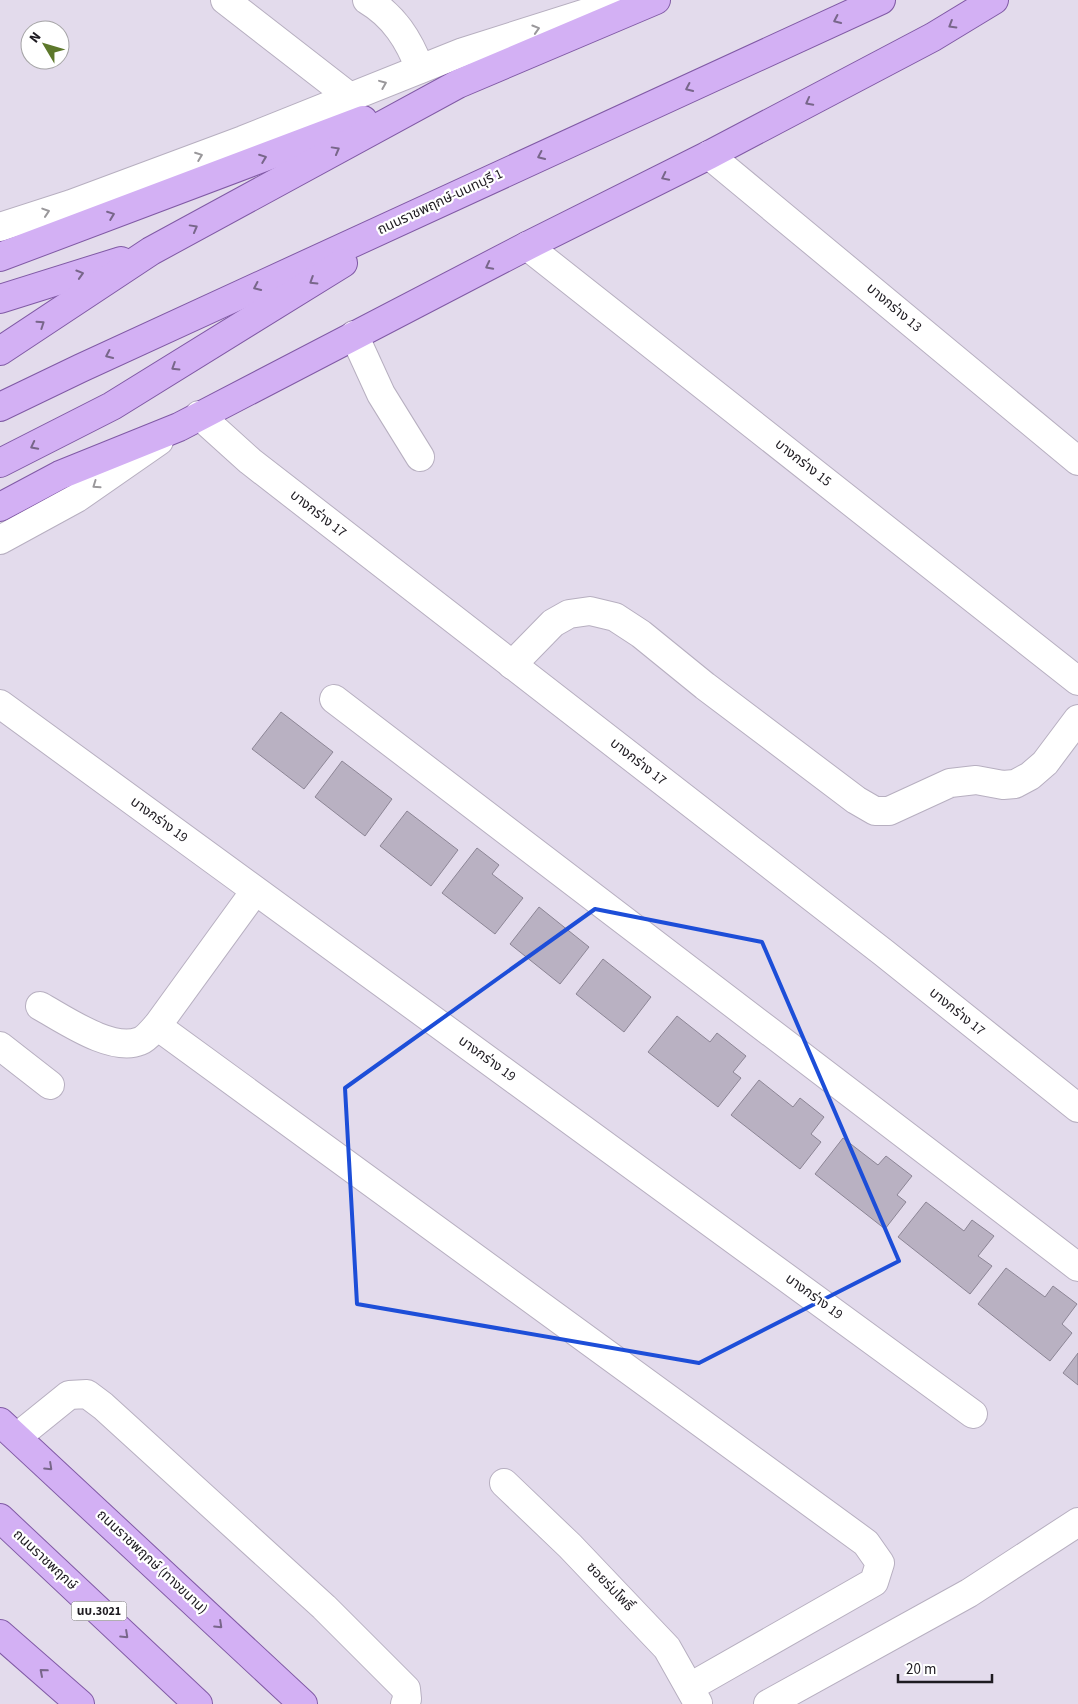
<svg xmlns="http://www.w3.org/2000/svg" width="1078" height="1704" font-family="'Source Sans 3','Noto Sans Thai',sans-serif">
  <rect width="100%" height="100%" fill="#e3dbec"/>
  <g fill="#b9b1c2" stroke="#8c8595">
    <polygon points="281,712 333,752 304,789 252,749"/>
    <polygon points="342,761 392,799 365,836 315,797"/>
    <polygon points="407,811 458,850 431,886 380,846"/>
    <polygon points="477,848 499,865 492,874 523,898 495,934 442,893"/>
    <polygon points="539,907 589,947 560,984 510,944"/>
    <polygon points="603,959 651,997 624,1032 576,994"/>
    <polygon points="677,1016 710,1042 717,1033 746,1056 733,1072 741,1078 718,1107 648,1052"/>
    <polygon points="759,1080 793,1107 800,1098 824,1117 811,1134 821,1142 800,1169 731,1115"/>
    <polygon points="843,1138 878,1165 886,1156 912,1176 897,1195 906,1202 885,1229 815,1174"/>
    <polygon points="926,1202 964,1231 972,1220 994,1236 978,1256 992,1266 970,1294 898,1237"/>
    <polygon points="1006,1268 1045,1297 1053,1286 1077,1304 1062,1324 1072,1333 1050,1361 978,1304"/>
    <polygon points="1078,1353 1078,1385 1063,1373"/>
  </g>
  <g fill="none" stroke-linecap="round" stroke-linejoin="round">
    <g stroke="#b7afc0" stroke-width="30">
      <g id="minor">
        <polyline points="225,0 350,97"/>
        <path d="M367,0C394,16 409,40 420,69"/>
        <polyline points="709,155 1078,461"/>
        <polyline points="0,227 71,204 243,140 463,52 602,8 634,5"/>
        <polyline points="527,246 1078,681"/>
        <polyline points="354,335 381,394 420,457"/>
        <polyline points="199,415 250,461 884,953 1078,1108"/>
        <polyline points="0,540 77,498 159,441"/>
        <polyline points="512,665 553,623 569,614 590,611 615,617 641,634 705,686 856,800 875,811 889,811 950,783 976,780 1003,785 1015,784 1030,776 1045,763 1078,719"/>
        <polyline points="334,699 1078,1267"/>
        <polyline points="0,704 973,1414"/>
        <polyline points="255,891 157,1026 866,1543 880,1563 874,1582 690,1687"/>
        <path d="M40,1006C64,1019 112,1053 140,1041C146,1039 152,1031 157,1026"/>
        <polyline points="0,1046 50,1085"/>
        <polyline points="17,1437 69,1395 87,1394 103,1406 324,1607 406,1689 407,1699 405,1704"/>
        <polyline points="504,1483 570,1546 667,1648 698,1703"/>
        <polyline points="768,1704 969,1593 1078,1522"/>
      </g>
    </g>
    <g stroke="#805aa5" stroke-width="30">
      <g id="major">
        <polyline points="0,257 363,120"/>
        <polyline points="0,299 121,261"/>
        <polyline points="0,351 151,251 458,84 656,0"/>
        <polyline points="0,407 81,368 881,0"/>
        <polyline points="0,463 112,406 343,263"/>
        <polyline points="0,507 60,475 179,427 527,246 709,155 933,37 994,0"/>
        <polyline points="0,1422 303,1704"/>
        <polyline points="0,1518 198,1704"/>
        <polyline points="0,1634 80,1704"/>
      </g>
    </g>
    <use href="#minor" stroke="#fff" stroke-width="28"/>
    <use href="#major" stroke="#d3b0f4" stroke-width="28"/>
  </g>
  <defs><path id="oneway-chevron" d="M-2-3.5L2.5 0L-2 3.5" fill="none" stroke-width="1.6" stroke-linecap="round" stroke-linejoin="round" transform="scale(1.25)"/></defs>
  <g stroke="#78668a">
    <use href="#oneway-chevron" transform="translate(837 20) rotate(155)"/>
    <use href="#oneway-chevron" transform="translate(952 25) rotate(149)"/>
    <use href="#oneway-chevron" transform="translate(689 88) rotate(155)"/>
    <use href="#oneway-chevron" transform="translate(809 102) rotate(152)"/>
    <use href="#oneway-chevron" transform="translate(336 150) rotate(-29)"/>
    <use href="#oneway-chevron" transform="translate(541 156) rotate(155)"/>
    <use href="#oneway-chevron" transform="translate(263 158) rotate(-21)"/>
    <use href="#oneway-chevron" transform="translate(665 177) rotate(154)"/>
    <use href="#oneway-chevron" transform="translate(111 215) rotate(-21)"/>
    <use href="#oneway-chevron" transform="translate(194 228) rotate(-29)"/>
    <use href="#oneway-chevron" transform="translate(489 266) rotate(153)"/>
    <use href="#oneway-chevron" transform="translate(80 274) rotate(-17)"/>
    <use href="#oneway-chevron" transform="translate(313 281) rotate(148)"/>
    <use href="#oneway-chevron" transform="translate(257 287) rotate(155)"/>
    <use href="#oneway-chevron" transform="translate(41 324) rotate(-34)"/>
    <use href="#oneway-chevron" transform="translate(109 355) rotate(155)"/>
    <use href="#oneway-chevron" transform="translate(175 367) rotate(148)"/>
    <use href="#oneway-chevron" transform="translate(34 446) rotate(153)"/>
    <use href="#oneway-chevron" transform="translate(49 1467) rotate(43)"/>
    <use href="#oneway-chevron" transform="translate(219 1625) rotate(43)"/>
    <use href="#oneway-chevron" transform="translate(125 1635) rotate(43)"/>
    <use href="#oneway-chevron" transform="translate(43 1672) rotate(-139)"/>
  </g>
  <g stroke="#9a989b">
    <use href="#oneway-chevron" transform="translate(536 29) rotate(-17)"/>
    <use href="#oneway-chevron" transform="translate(383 84) rotate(-22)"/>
    <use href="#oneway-chevron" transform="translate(199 156) rotate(-21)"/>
    <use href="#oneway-chevron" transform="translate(46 212) rotate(-18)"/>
    <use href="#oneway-chevron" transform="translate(96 485) rotate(145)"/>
  </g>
  <path fill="none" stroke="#1d4ed8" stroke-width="4" stroke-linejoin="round" d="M595,909L762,942L899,1261L699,1363L357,1304L345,1088Z"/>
  <g text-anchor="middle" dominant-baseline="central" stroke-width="4.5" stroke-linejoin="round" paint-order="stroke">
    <rect fill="#fff" stroke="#625f64" stroke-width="1" x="71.5" y="1601.5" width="55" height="19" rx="4"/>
    <g font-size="12" font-weight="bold" fill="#1e1b21">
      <text x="99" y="1611">นบ.3021</text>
    </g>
    <g font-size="14" fill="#1e1b21" stroke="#fff">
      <text transform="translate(440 202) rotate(-25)">ถนนราชพฤกษ์-นนทบุรี 1</text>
      <text transform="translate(894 308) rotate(40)">บางกร่าง 13</text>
      <text transform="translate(803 463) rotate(38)">บางกร่าง 15</text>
      <text transform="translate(318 514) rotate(38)">บางกร่าง 17</text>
      <text transform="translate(638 762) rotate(38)">บางกร่าง 17</text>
      <text transform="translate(159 820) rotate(36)">บางกร่าง 19</text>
      <text transform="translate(957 1012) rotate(39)">บางกร่าง 17</text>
      <text transform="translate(487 1059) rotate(36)">บางกร่าง 19</text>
      <text transform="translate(814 1297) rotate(36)">บางกร่าง 19</text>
      <text transform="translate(45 1560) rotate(43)">ถนนราชพฤกษ์</text>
      <text transform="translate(152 1562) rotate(43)">ถนนราชพฤกษ์ (ทางขนาน)</text>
      <text transform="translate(610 1587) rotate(46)">ซอยร่มโพธิ์</text>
    </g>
  </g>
  <g transform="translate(45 45) rotate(308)"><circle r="24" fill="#ffffff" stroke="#a5a4a6"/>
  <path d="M0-4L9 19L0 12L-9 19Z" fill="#5d782b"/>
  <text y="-8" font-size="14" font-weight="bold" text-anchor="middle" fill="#1e1b21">N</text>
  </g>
  <path d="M898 1674v8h94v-8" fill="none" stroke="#1e1b21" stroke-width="2.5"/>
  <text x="906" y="1674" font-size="15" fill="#1e1b21" stroke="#ffffff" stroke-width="4" paint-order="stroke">20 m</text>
</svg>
